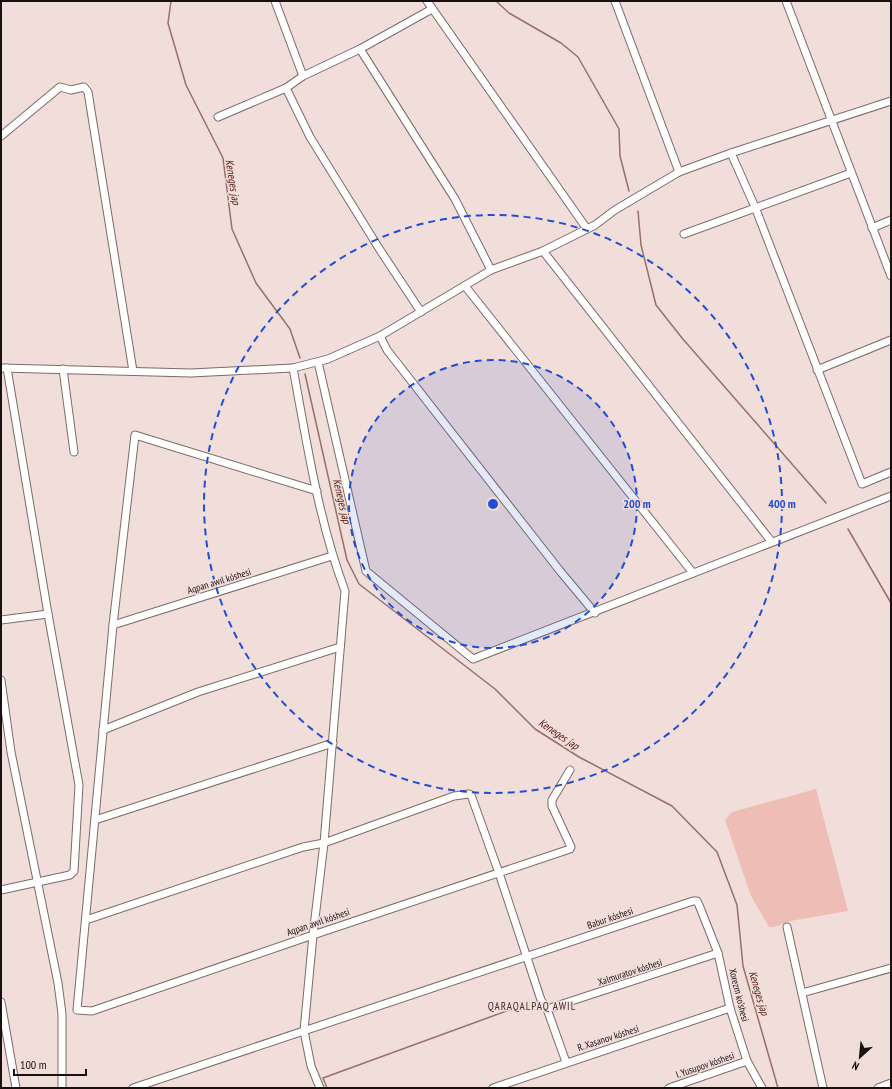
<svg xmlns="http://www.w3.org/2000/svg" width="892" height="1089" font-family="'PT Sans Narrow',sans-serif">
  <rect width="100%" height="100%" fill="#f1ddd9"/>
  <polygon fill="#eebeb6" points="816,789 848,911 790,921 774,927 769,927 751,896 725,820 732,812"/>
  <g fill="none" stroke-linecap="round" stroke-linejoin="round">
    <g stroke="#977069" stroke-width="1.5">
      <polyline points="171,1 168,23 186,85 223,158 232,229 256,283 290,329 300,358"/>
      <polyline points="496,1 509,13 561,43 578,57 619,129 620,156 629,191"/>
      <polyline points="638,211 641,245 656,305 682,338 826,503"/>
      <polyline points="305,374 347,560 359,584 495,689 535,729 579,757 672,806 717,852 737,905 743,966 778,1088"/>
      <polyline points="848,529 891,603"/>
      <polyline points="327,1088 323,1078 523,1005"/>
    </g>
    <g stroke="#7c6b68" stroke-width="9">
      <g id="minor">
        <polyline points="275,1 303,76"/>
        <polyline points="427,1 587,229"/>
        <polyline points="615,1 679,172"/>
        <polyline points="786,1 891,276"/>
        <polyline points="360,49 455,199 491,270"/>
        <polyline points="286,88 303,76 360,49 432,9"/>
        <polyline points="218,117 286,88 310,137 380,250 421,312"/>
        <polyline points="1,136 60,87 71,90 84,87 88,92 133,371"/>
        <polyline points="731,153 755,207 862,484 891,472"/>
        <polyline points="872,228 891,220"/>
        <polyline points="684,234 851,173"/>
        <polyline points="543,251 771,541"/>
        <polyline points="465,286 693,573"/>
        <polyline points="380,336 387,350 560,571 595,613"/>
        <polyline points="318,362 366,571 473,659 891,496"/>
        <polyline points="1,368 191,373 293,368 328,359 380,336 491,270 543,251 595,225 615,210 679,172 731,153 891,101"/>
        <path d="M293,368C307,443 318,519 345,591L324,843L313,935L304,1031L311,1066L320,1088"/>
        <polyline points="63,369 74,452"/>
        <polyline points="817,370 891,340"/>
        <polyline points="317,491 135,435 113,625 77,1010 92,1011 313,935 570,849 571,847 552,806 552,800 570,770"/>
        <polyline points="1,620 48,614"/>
        <polyline points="113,625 332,556"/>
        <polyline points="1,680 11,752 58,983 62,1014 62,1088"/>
        <polyline points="103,730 198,692 340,647"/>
        <polyline points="95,820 333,743"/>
        <polyline points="1,890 70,875 74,871 79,785 48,614 7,368"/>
        <polyline points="86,920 303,847 324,843 454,796 469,794 471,795 499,873 541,1000 547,1009 566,1062"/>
        <polyline points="787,927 823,1088"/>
        <polyline points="802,993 891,968"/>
        <polyline points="1,1002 16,1088"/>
        <polyline points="547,1009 718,953"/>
        <polyline points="133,1088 693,901 697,901 699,905 718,953 730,1008 747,1061 762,1088"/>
        <polyline points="493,1088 730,1008"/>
        <polyline points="669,1088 747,1061"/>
        <polyline points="878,1088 891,1083"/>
      </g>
    </g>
    <use href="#minor" stroke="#fff" stroke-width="7"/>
  </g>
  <circle cx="493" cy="504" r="144" fill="#1d4ed8" fill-opacity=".12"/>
  <g fill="none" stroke="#1d4ed8" stroke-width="2" stroke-dasharray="7 5">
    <circle cx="493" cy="504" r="144"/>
    <circle cx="493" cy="504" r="289"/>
  </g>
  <g text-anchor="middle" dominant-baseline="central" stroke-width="3" stroke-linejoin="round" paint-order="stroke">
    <g font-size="10" fill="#181110" stroke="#f1ddd9">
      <text transform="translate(219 581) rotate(-17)">Aqpan awıl kóshesi</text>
      <text transform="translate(610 918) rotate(-19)">Babur kóshesi</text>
      <text transform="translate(318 922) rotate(-19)">Aqpan awıl kóshesi</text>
      <text transform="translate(630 972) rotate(-18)">Xalmuratov kóshesi</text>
      <text transform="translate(739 995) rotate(76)">Xorezm ko'shesi</text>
      <text transform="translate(608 1038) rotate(-18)">R. Xasanov kóshesi</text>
      <text transform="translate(705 1065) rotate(-19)">I. Yusupov kóshesi</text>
    </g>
    <g font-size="11" font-style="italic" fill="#51110c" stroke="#f1ddd9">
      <text transform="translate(233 182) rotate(81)">Keneges jap</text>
      <text transform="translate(342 501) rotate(77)">Keneges jap</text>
      <text transform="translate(559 734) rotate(34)">Keneges jap</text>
      <text transform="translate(759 993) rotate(74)">Keneges jap</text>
    </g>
    <g font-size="11" letter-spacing="1" fill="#40312e" stroke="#f1ddd9">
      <text x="532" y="1006">QARAQALPAQ AWIL</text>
    </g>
  </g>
  <circle cx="493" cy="504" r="6" fill="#1d4ed8" stroke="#f1ddd9" stroke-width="2"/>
  <g font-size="12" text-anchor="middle" font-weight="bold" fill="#1d4ed8" stroke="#f1ddd9" stroke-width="3" stroke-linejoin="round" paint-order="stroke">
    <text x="637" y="508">200 m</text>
    <text x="782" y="508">400 m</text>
  </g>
  <rect width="892" height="1089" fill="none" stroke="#181110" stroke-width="4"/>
  <g transform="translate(860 1057) rotate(207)" stroke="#f1ddd9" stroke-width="3" paint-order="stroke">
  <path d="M0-3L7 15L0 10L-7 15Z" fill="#181110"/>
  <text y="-6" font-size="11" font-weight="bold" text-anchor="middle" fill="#181110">N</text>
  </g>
  <path d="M14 1069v6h72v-6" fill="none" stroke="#181110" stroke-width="2"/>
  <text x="20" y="1069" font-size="12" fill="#181110" stroke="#f1ddd9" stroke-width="3" paint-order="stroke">100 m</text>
</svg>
